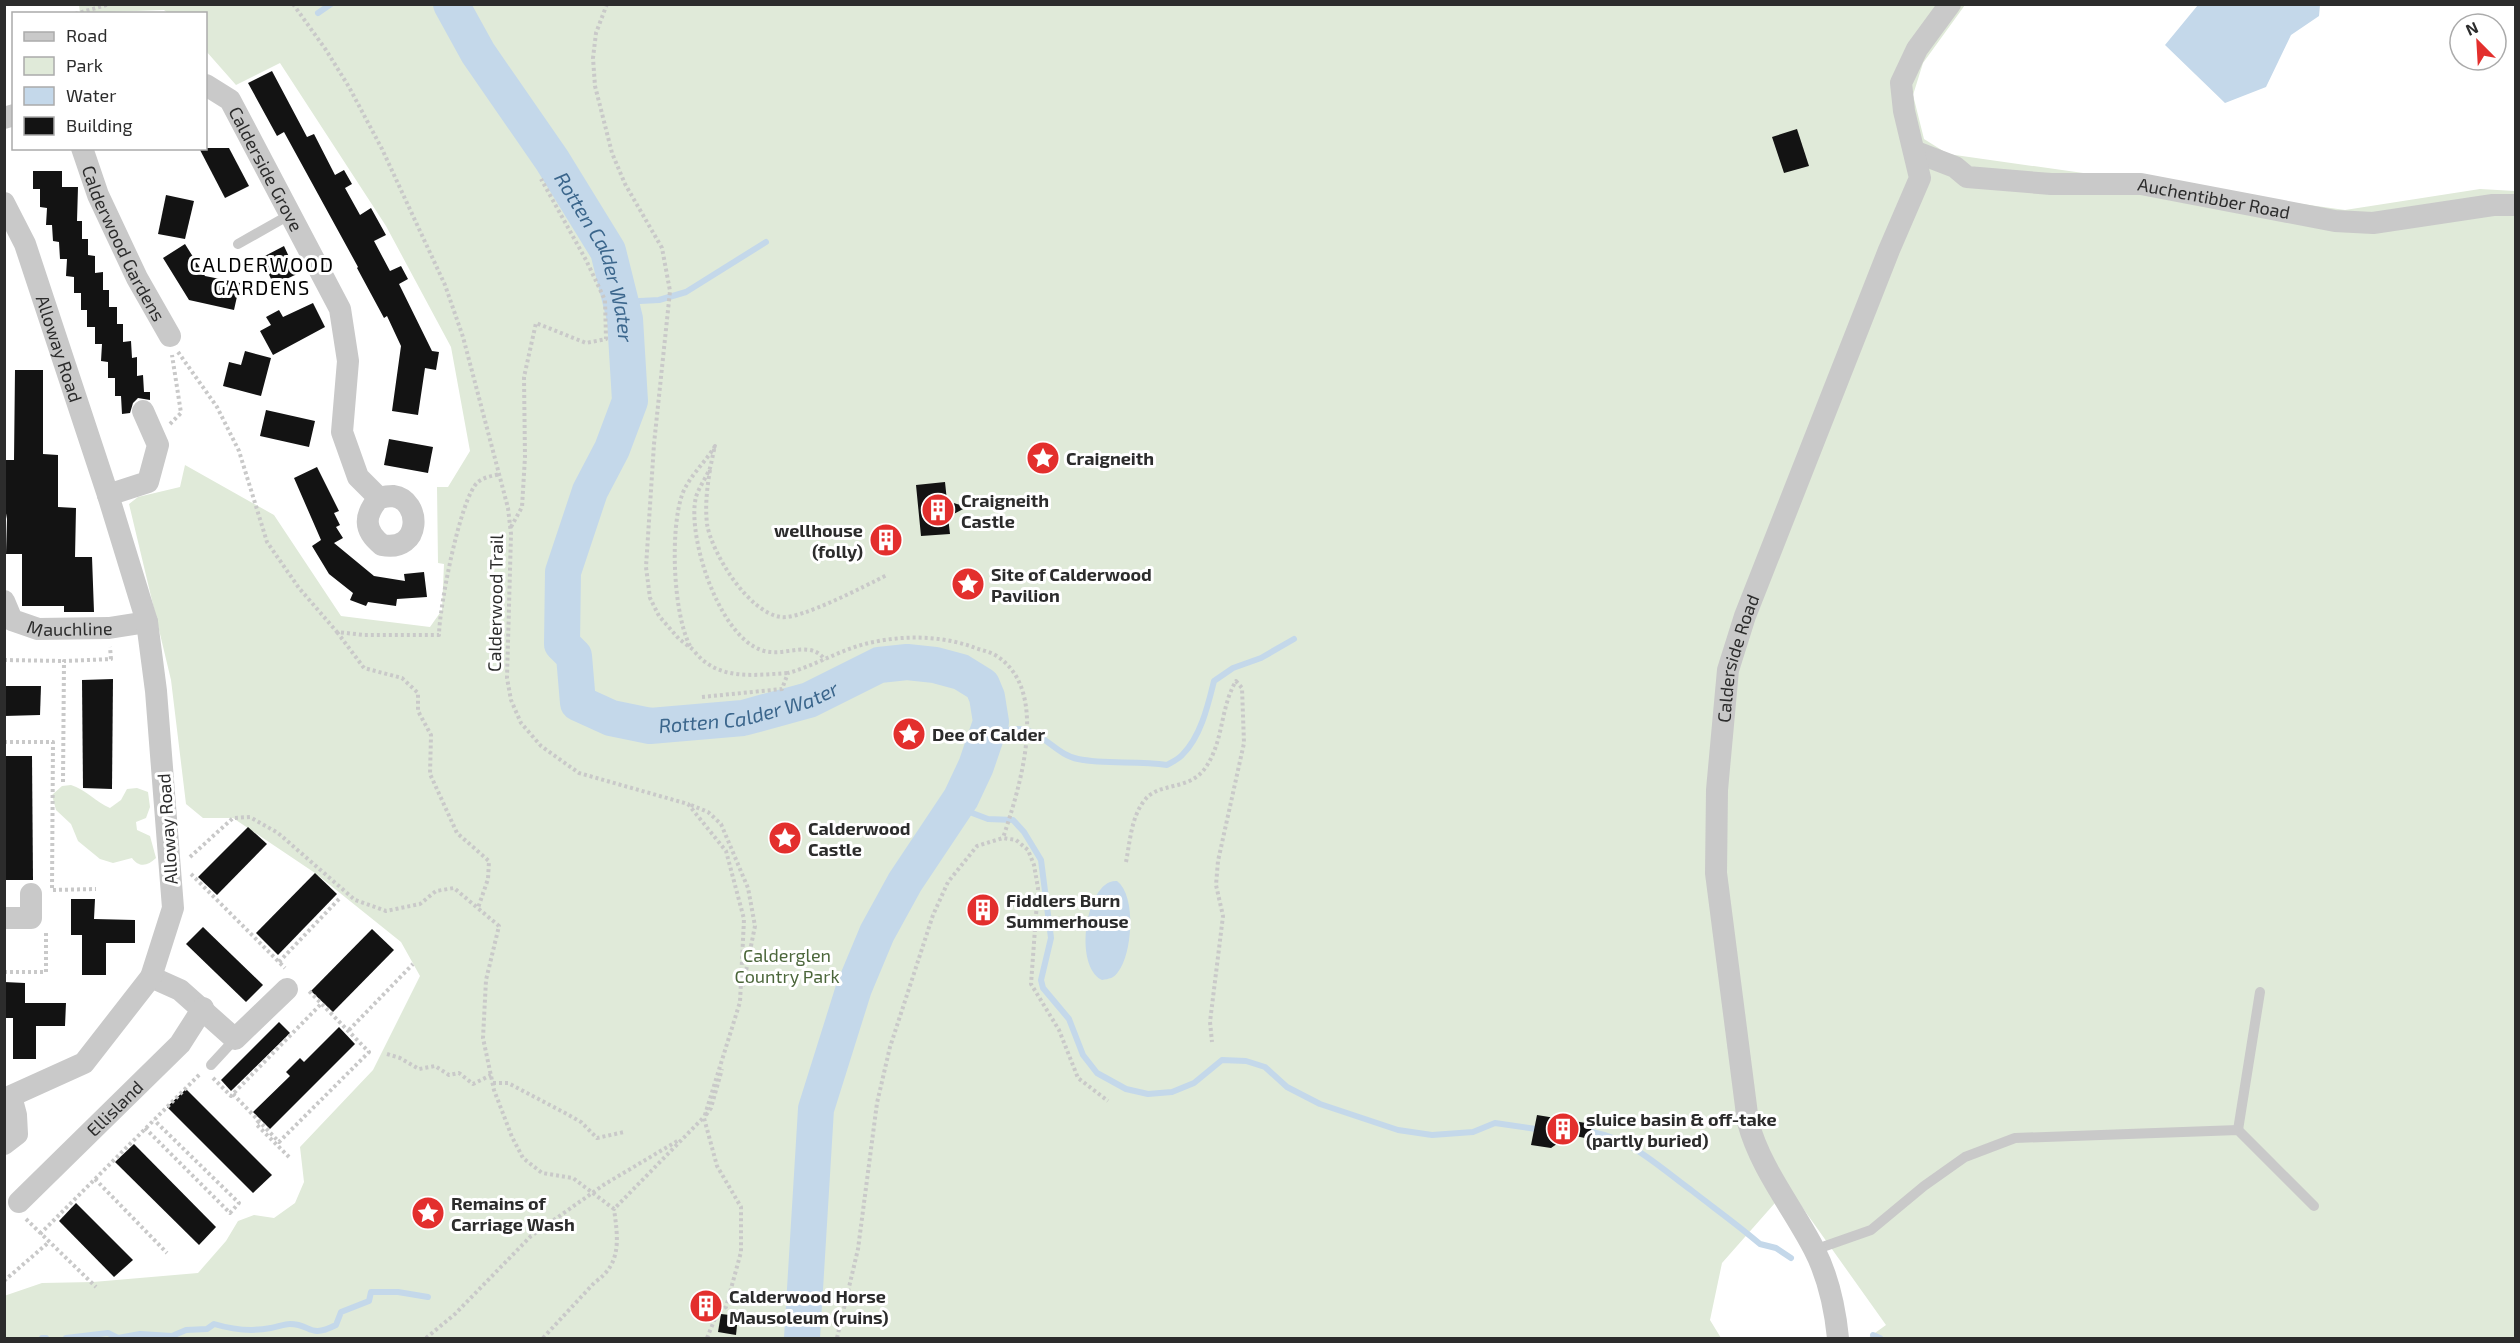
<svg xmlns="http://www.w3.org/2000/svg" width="2520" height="1343" font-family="'Exo 2',sans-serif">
  <rect width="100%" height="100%" fill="#fff"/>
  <g fill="#e0ead9">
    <polygon points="79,5 1965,5 1923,63 1913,95 1924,139 1948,154 2345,210 2480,189 2515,191 2515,1338 1868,1338 1886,1325 1755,1141 1782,1195 1722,1263 1710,1320 1721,1338 5,1338 4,1296 42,1283 93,1282 198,1273 226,1241 238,1221 254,1215 274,1218 295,1203 304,1182 300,1147 373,1070 420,976 401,942 315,873 233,818 203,818 186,804 171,680 129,504 138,497 180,487 185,465 274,515 341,616 430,627 442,610 444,564 438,563 437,487 448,487 470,451 451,347 386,226 280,63 236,85 206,51 206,14 168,13 164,10 80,13"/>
    <path d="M71,785C85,789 96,802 110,808L121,800L127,789L137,788L148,792L150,807L146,818L136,822L137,830L150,836L156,858C148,866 139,868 132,858L113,863L100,859L78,841L71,824L56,810L52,795L62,786Z"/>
  </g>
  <g fill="#c4d8ea">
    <polygon points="2198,5 2320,5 2319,16 2291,35 2266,87 2225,103 2165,45"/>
    <path d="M1117,881C1137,896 1132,955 1118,972C1114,978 1109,979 1102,980C1072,965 1087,878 1117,881Z"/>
  </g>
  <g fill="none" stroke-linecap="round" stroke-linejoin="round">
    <g stroke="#c4d8ea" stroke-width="6">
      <polyline points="318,13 331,4"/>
      <polyline points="621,302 659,300 686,292 766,242"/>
      <path d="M988,736C996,734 1006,729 1015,729C1040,727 1055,755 1078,759C1107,765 1137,760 1167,765C1172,762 1179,759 1183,754C1201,736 1208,705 1214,681L1233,668L1261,658L1294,639"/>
      <polyline points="959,808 988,819 1013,820 1024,832 1041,860 1051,938 1041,980 1043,988 1069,1019 1083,1055 1097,1073 1126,1089 1148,1094 1172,1092 1194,1083 1222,1060 1246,1061 1265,1067 1287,1087 1320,1104 1398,1130 1432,1135 1473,1132 1495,1123 1543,1130"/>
      <path d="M1583,1131C1625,1133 1659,1167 1691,1190C1714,1208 1738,1225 1760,1244L1776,1248L1791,1258"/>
      <polyline points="1873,1335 1880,1338"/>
      <polyline points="42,1338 46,1338"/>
      <path d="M66,1338L108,1333L118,1338L140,1334L172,1336L186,1330L207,1329L214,1324C234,1330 251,1332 271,1328C278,1327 284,1324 290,1324C312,1324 308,1339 336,1325L341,1312L369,1301L371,1292H398L428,1297"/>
    </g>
    <path stroke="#c4d8ea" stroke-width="36" id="s1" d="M451,4L478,53L552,160L608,251L625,319L630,401L612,449L590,491L563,572L562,644L574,656L578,703L611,718L650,726L743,718L809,700L879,665L907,662L935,665L961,672L982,685L987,697L991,722L976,766L961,798L905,882L877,933L854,988L816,1109L802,1338"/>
  </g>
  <g fill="#131313">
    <polygon points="272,71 307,137 314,134 335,175 344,170 352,184 345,188 360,215 371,208 386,235 374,241 390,271 401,266 408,279 399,284 432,351 439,352 436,370 425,368 418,415 392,411 401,346 387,316 384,318 357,268 358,267 284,132 277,136 248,83"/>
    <polygon points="1797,129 1809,166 1784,173 1772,137"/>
    <polygon points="199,148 229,148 249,186 225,198"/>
    <polygon points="33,171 62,171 62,187 78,187 77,221 82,221 82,239 88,239 88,255 95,256 95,273 103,272 103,290 109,290 109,307 117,307 117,324 123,324 123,342 131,341 132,358 137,357 137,376 143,375 144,392 150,392 150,400 138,398 133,403 130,413 122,414 121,396 115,396 115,378 108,378 108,362 101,361 102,344 95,344 95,327 87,327 87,310 81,310 81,293 74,293 74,277 66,276 67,259 60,259 59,242 53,241 52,225 46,225 47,208 40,207 40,189 33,189"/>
    <polygon points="166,195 194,201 185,239 158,234"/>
    <polygon points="185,244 205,276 240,283 234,310 189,300 163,258"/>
    <polygon points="284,246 297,274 274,285 261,258"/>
    <polygon points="313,303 325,327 273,355 260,331 271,325 266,317 279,310 283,317"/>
    <polygon points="245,351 271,358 261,396 223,386 229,362 241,365"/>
    <polygon points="15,370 43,370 43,454 58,455 58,507 76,508 75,557 92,557 94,612 64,612 64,606 22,606 22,554 6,554 7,519 4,502 4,460 14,460"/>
    <polygon points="266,410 315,421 309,447 260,436"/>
    <polygon points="389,439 433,447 428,473 384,465"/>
    <polygon points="317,467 339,511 334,513 340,525 336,527 343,538 334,543 374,576 405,581 404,574 424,572 427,597 397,599 396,606 368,602 366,606 350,600 353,593 329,574 312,546 321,540 294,478"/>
    <polygon points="945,482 947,501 967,507 948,517 950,534 921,536 916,485"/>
    <polygon points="113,679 112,789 83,788 82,680"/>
    <polygon points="4,686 41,686 40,715 4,716"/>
    <polygon points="4,756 32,756 33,880 4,880"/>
    <polygon points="248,827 267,844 217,895 198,877"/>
    <polygon points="315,873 337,894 278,955 256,933"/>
    <polygon points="71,899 95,899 94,919 135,920 135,943 106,943 106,975 82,975 82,935 71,935"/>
    <polygon points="203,927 263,985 246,1002 186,944"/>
    <polygon points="372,929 394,950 333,1012 311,991"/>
    <polygon points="4,982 25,983 25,1003 66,1003 65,1026 36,1026 36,1059 13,1059 13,1018 4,1018"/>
    <polygon points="279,1022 290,1033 231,1091 221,1080"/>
    <polygon points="339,1027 355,1044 270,1129 253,1112 290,1076 286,1072 300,1058 304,1062"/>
    <polygon points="186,1089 272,1175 253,1193 167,1107"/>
    <polygon points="1537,1115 1592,1124 1590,1139 1570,1135 1551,1148 1531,1145"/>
    <polygon points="134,1144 216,1227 199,1245 115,1162"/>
    <polygon points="76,1203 133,1260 114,1277 59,1221"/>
    <polygon points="721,1314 738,1316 736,1335 718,1332"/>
  </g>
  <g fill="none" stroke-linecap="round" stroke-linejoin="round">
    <g stroke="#c9c9c9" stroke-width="4" stroke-dasharray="3 3" stroke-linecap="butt">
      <polyline points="293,4 326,50 349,87 382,149 445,285 463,337 508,508 511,534 507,678 511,700 521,723 541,746 579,773 688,804 726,851 744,919 740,1002 704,1118 717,1166 741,1207 741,1252 726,1307 718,1311 707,1338"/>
      <polyline points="607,4 596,33 593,58 595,86 612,153 625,184 662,248 670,291 654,444 646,567 650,598 659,616 679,639 695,651"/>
      <polyline points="75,14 110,4"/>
      <path d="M178,352L217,407L239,451L267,542L299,588L337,632L364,635H439C439,610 460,497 478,482C484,477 492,476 500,474"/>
      <polyline points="170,424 181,413 172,355"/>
      <path d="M710,470C707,488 705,505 707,524C712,554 749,613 781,617C800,620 867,585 887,575"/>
      <polyline points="511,527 522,507 525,457 524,377 536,323 586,343 606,339 605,300 586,260 541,179"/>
      <polyline points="337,632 364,668 402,678 418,693 418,711 431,735 430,774 457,833 489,861 488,879 478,908"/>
      <path d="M690,646C673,613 670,530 682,495C689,476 705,463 715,446C713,453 712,461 710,468C706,478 699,487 696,497C686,537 722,648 770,652C790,654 812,641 825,660"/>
      <path d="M695,652C718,681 755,675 788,673"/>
      <polyline points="4,660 64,661"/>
      <path d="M702,697L782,689L788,673C817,665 845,647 874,642C906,635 942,636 973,647C980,650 988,651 995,655C1052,689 1019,789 1003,838"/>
      <polyline points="4,742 53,742 52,890 96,889"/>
      <polyline points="63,782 64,661 111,659 110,647"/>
      <polyline points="691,805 708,812 721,824 748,888 755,926 743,986"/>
      <polyline points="190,857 233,818 250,817 278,833 355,900 386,911 420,904 436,891 454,888 499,926 486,980 483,1038 494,1090 512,1137 523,1158 542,1173 573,1178 614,1209 703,1118"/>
      <path d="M1126,862C1130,842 1131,818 1144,801C1158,781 1189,792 1206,767C1224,740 1220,708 1236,681L1242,688L1244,743L1218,861L1216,885L1223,916L1210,1022L1212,1042"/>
      <polyline points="191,874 285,968"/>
      <polyline points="279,962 339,899"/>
      <polyline points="4,972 46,972 46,931"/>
      <polyline points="349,1030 413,964"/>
      <polyline points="387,1054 400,1058 419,1069 435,1066 449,1075 459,1073 473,1084 491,1075"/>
      <polyline points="213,1078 231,1096 321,1004"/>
      <polyline points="493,1083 508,1083 567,1114 581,1122 597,1138 624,1132"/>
      <polyline points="233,1094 279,1142 369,1052 308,990"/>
      <polyline points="706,1115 711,1108 722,1069"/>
      <polyline points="259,1121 256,1124 289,1157"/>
      <polyline points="145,1128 230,1213 239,1203 154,1120"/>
      <polyline points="95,1179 167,1253"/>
      <polyline points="26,1219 96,1287"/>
      <polyline points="40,1234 201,1073"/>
      <polyline points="4,1281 49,1242"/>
      <polyline points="426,1338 455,1314 531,1236 605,1184 679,1140"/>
      <path d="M543,1338L595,1282C622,1264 618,1238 614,1209"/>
      <polyline points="837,1338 858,1249 877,1103 890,1047 933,915 948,882 977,846 1003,838 1016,840 1028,850 1034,865 1038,888 1031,984 1059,1030 1078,1078 1108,1101"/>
    </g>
    <g stroke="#c9c9c9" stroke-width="10">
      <polyline points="238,244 291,214"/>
      <polyline points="211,1065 235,1039"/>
      <polyline points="2238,1130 2260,992"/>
      <polyline points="1814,1250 1871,1230 1924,1186 1965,1157 2015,1138 2238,1130 2314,1206"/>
    </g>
    <g stroke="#c9c9c9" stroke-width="22">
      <path id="s2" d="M206,85L230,100L340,309L348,361L342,432L358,477L379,498C383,497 389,496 393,496C422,500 422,553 382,545C363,530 364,515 379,498"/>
      <polyline points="4,118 14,115"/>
      <path id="s3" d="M82,148L98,195L137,278L170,336"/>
      <path id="s4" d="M1916,152L1955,167L1967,177L2051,184H2141L2335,221L2373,223L2493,205H2516"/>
      <path id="s5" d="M4,203L25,244L108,495"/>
      <path id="s6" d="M4,601L12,620L38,629L109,628L147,622"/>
      <polyline points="4,918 31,918 31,894"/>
      <polyline points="151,977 180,990 235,1039 287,989"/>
      <polyline points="4,1144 17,1134 16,1115 11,1096 84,1063 151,977 173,908 156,691 147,622 108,495 148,482 158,445 143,411"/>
      <path id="s7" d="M19,1202L180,1044L203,1008"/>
      <path id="s8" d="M1838,1338C1835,1308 1828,1276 1814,1249C1793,1208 1760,1168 1748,1122L1716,873L1717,790L1728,670L1745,616L1889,250L1920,178L1904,111L1901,83L1917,49L1950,4"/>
    </g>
  </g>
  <defs>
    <g id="sight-disc" transform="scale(1.725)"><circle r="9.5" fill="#e32f2d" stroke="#fff"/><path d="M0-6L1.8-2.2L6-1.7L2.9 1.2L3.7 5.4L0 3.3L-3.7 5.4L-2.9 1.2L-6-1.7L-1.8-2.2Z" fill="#fff"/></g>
    <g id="building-disc" transform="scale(1.725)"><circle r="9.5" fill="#e32f2d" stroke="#fff"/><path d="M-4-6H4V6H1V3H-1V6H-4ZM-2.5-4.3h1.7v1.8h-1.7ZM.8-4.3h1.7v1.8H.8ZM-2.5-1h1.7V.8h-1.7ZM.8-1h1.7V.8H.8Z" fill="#fff"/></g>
  </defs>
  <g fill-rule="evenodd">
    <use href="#sight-disc" x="1043" y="458"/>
    <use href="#building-disc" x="938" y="510"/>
    <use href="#building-disc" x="886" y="540"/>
    <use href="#sight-disc" x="968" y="584"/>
    <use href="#sight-disc" x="909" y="734"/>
    <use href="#sight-disc" x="785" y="838"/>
    <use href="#building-disc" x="983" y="910"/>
    <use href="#building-disc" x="1563" y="1129"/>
    <use href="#sight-disc" x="428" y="1213"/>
    <use href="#building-disc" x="706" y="1306"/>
  </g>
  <g text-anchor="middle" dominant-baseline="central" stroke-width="6" stroke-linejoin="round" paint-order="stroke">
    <g font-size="18" fill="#2c2c2c" stroke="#fff">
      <text stroke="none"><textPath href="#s2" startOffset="106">Calderside Grove</textPath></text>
      <text stroke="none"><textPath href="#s4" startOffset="306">Auchentibber Road</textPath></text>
      <text stroke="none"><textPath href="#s3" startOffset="104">Calderwood Gardens</textPath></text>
      <text stroke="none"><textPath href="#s5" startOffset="156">Alloway Road</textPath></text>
      <text transform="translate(495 603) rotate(-89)">Calderwood Trail</text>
      <text stroke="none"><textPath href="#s6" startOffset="80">Mauchline</textPath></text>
      <text stroke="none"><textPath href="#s8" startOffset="704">Calderside Road</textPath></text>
      <text transform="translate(167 829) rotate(-94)">Alloway Road</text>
      <text stroke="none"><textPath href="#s7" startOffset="134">Ellisland</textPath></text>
    </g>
    <g font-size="18" font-weight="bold" fill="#2c2c2c" stroke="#fff" text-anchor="start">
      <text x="1066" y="458">Craigneith</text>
      <text x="961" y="500">Craigneith<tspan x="961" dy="21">Castle</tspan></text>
      <text x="863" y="530" text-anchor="end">wellhouse<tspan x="863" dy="21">(folly)</tspan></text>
      <text x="991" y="574">Site of Calderwood<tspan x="991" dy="21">Pavilion</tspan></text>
      <text x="932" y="734">Dee of Calder</text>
      <text x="808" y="828">Calderwood<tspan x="808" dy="21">Castle</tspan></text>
      <text x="1006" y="900">Fiddlers Burn<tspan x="1006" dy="21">Summerhouse</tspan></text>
      <text x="1586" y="1119">sluice basin &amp; off-take<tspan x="1586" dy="21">(partly buried)</tspan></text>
      <text x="451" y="1203">Remains of<tspan x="451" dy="21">Carriage Wash</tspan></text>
      <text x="729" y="1296">Calderwood Horse<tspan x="729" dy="21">Mausoleum (ruins)</tspan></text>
    </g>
    <g font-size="18" fill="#4b663a" stroke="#fff">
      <text x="787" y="955">Calderglen<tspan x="787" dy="21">Country Park</tspan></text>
    </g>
    <g font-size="20" font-style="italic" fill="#3b668c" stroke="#fff">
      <text stroke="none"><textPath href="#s1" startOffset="294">Rotten Calder Water</textPath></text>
      <text stroke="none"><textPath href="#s1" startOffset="942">Rotten Calder Water</textPath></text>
    </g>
    <g font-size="20" letter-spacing="1.5" fill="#000" stroke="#fff">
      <text x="262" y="264">CALDERWOOD<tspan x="262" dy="23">GARDENS</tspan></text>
    </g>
  </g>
  <rect width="2520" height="1343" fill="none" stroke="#2c2c2c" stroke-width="12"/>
  <rect x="12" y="12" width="195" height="138" fill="#ffffff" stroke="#ababab" stroke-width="1.5"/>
  <rect x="24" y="32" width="30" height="9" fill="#c9c9c9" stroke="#ababab" stroke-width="1.5"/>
  <text x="66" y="42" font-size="18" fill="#2c2c2c">Road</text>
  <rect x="24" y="57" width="30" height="18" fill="#e0ead9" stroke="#ababab" stroke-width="1.5"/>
  <text x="66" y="72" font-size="18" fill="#2c2c2c">Park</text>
  <rect x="24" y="87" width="30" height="18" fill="#c4d8ea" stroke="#ababab" stroke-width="1.5"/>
  <text x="66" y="102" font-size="18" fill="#2c2c2c">Water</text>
  <rect x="24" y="117" width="30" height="18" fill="#131313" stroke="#ababab" stroke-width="1.5"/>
  <text x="66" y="132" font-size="18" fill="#2c2c2c">Building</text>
  <g transform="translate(2478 42) rotate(336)"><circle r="28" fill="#ffffff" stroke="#ababab" stroke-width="1.5"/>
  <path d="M0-4.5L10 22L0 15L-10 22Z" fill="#e32f2d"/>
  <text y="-9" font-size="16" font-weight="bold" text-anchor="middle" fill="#2c2c2c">N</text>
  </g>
</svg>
